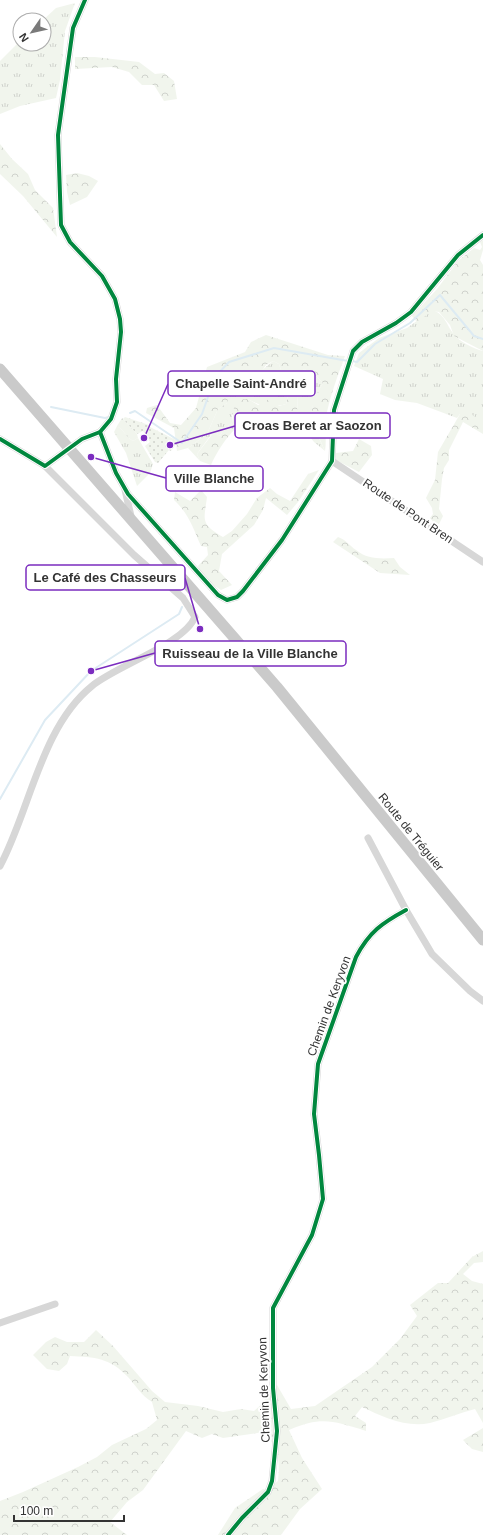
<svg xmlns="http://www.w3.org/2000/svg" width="483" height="1535" font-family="Arial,sans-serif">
  <defs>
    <pattern id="grass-tufts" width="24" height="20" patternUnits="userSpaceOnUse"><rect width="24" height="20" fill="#f1f5ed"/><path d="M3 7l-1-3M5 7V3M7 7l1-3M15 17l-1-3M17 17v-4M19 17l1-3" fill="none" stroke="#cfd2cc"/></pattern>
    <pattern id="forest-crowns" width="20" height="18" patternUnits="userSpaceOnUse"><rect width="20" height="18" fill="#f1f5ed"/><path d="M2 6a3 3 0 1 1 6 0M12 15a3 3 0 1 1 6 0" fill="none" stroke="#cfd2cc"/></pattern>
    <pattern id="garden-dots" width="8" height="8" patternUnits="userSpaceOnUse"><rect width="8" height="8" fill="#f1f5ed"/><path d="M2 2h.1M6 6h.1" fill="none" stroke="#cfd2cc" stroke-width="1.8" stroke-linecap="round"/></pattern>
  </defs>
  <rect width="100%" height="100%" fill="#fff"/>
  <g fill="url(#grass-tufts)">
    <polygon points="75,3 65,31 60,80 56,98 20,106 0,114 0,61 20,41 20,44 44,44 43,20 56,8"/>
    <path d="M432,310C445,314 446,324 453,333C458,341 474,349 483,351V424L460,414L457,418L417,403L395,400L380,394L383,379L354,366L359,353L379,338L407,328Z"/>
    <path d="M273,361L279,364C283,377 291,390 286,404C273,408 259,406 248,399L232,415V423L224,429L220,436L213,432L197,454L200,461L188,448L207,434L218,409L227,403L223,387L227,381L234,380L243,374L261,371Z"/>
    <path d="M304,369L314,374L323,383C305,414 311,420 325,451L314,442L303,428L297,413L299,377Z"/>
    <path d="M117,426C124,430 126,437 133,441L138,438L153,464L150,473L137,486L126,453L114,432Z"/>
  </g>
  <g fill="url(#forest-crowns)">
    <polygon points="75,57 95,57 139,62 155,74 164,73 174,81 177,99 164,101 154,85 142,85 129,72 112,67 75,69"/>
    <polygon points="0,144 12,159 28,174 35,190 53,208 57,237 23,196 0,174"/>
    <polygon points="77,173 89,176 98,181 87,197 70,205 67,192 66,175"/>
    <polygon points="483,240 483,250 480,260 483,265 483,351 454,336 450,325 439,312 432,311 417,322 412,316 437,289 458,261 474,248 480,250 482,247 480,242"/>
    <path d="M266,335L328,355L345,356C338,375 330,396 326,417C324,427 327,439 325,451L311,420L313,400L323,383L314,374L304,369L299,377L297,413C285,414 271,413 259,415C237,419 219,447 211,465L200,461L197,454L214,432L220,436L224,429L232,423L235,400L248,399L258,405L269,399L279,406L286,404C291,390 283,377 279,364L273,361L266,365L262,371L243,374L234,380L227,381L223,387L229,395L227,403L218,409L207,434L188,448L177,451L174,428L146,413L147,408L157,405L170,423L181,425L196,408L207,367L245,352L251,342Z"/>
    <polygon points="467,411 483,423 483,434 463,422 449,450 449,460 444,468 442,479 439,509 443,516 439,524 434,523 430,518 433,514 432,508 426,498 435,480 438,452 460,414"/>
    <path d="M122,418L137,434L138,438L133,441C126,437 124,430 117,426Z"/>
    <polygon points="359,439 371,446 372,455 359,472 336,460 336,453 353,451"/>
    <path d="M319,470L298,502L287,515L266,498L263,510L254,525L222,554L219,571L232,585L221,590C212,584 201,578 198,566L208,555L207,547L201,546C193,528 189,514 174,500L175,492L190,501L201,490L207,497C204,521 200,523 223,537L232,531L247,514L257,498L270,488L277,494L290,501L308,474Z"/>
    <path d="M338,537C346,540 349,545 356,550C367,559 380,559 394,558L400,567L410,575L380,573L333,542Z"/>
    <path d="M483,1251V1262L474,1263L463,1274L472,1281L483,1284V1423L475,1409C460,1413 445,1419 430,1423C406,1428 383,1417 362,1407L355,1416L366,1423V1431C333,1421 322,1416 289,1430L302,1458L322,1489L300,1509L281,1535H218L235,1508L263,1489L267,1490L278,1481C280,1459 279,1449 264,1432L223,1438L212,1434L202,1438L186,1431L143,1490L127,1502L110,1522L127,1535H0V1501L23,1492L78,1467L97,1457L112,1445L146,1429L157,1420L152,1402C141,1395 136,1386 128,1377C110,1358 95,1357 70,1356L67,1364L59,1371L47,1369L33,1355L46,1342L55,1337L67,1342H84L96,1330L113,1346L152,1391L165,1402L198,1406L223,1412L241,1409L254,1411L264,1402L267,1392L277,1385L291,1409L315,1406L372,1367L400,1339L417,1316L410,1305L438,1283H448L472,1257Z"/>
    <polygon points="483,1428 483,1452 472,1449 463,1440"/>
  </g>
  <polygon fill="url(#garden-dots)" points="125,417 149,425 150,427 178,441 171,451 169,450 158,463 155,462 145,446 150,442 143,431 137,434 123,419"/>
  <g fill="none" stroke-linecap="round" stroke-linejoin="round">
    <g stroke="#ddebf3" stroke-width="2">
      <polyline points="352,361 357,362 375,344 410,323 440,295 474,336 483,339"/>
      <polyline points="51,407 105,418 109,417"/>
      <polyline points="130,413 135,411 182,443 202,414 215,377 229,362 274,348 348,361"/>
      <polyline points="0,799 45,720 91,671 179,614 182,607"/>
    </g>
    <g stroke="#d7d7d7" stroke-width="7">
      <polyline points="100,432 116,473 128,494 218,595 227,600 237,597 243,591 282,540 332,461 334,410 353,351 362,342 396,323 411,312 458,255 483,235"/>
      <polyline points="0,439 45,466 82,439 100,432 111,419 117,402 116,379 121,332 120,319 115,299 102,276 70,242 61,225 58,135 73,28 85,0"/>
      <polyline points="332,461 483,562"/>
      <polyline points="125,490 131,516"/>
      <polyline points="368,838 406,910 432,954 470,991 483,1001"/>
      <path d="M0,866C30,810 41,727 92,686C116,666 184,644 195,617L183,598L134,555L45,466"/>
      <polyline points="0,1323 55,1304"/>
      <path d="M228,1535L242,1518L268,1492L272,1481L277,1431L273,1388V1308L312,1235L323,1199L319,1155L314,1114L318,1064L356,957C369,932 382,923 406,910"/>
    </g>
    <polyline stroke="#cacaca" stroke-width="11" points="0,369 277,687 483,940"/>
    <g stroke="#fff" stroke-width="6">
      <g id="cycleway">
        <polyline points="100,432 116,473 128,494 218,595 227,600 237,597 243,591 282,540 332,461 334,410 353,351 362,342 396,323 411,312 458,255 483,235"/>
        <polyline points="0,439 45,466 82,439 100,432 111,419 117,402 116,379 121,332 120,319 115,299 102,276 70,242 61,225 58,135 73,28 85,0"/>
        <path d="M228,1535L242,1518L268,1492L272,1481L277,1431L273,1388V1308L312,1235L323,1199L319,1155L314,1114L318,1064L356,957C369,932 382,923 406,910"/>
      </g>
    </g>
    <use href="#cycleway" stroke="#00873e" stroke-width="4"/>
  </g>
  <g text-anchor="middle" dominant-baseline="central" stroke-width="4" stroke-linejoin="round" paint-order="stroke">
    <g font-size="12" fill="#333" stroke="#fff">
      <text transform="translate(408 511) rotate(34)">Route de Pont Bren</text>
      <text transform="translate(411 832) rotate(51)">Route de Tréguier</text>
      <text transform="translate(329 1006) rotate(-70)">Chemin de Keryvon</text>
      <text transform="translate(264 1390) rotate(-92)">Chemin de Keryvon</text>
    </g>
  </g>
  <path fill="none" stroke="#7b2cbf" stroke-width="1.5" d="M144 438L168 384M170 445L235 426M91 457L166 478M200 629L185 578M91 671L155 653"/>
  <g fill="#7b2cbf" stroke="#fff" stroke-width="1.5">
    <circle cx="144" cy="438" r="4"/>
    <circle cx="170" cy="445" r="4"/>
    <circle cx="91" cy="457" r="4"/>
    <circle cx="200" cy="629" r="4"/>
    <circle cx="91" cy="671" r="4"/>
  </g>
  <g fill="#fff" stroke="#7b2cbf" stroke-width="1.5">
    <rect x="168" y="371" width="147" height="25" rx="4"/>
    <rect x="235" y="413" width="155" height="25" rx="4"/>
    <rect x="166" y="466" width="97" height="25" rx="4"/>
    <rect x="26" y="565" width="159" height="25" rx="4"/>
    <rect x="155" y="641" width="191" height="25" rx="4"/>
  </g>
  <g font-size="13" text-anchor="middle" font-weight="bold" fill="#333">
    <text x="241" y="388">Chapelle Saint-André</text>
    <text x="312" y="430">Croas Beret ar Saozon</text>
    <text x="214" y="483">Ville Blanche</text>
    <text x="105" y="582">Le Café des Chasseurs</text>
    <text x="250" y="658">Ruisseau de la Ville Blanche</text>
  </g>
  <g transform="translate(32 32) rotate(236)"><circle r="19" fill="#ffffff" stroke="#adadad"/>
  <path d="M0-3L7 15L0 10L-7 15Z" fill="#7a7a7a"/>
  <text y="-6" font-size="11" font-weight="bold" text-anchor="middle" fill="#333333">N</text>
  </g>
  <path d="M14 1515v6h110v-6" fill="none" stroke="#333333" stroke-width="2"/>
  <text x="20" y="1515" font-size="12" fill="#333333" stroke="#ffffff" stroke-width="3" paint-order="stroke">100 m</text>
</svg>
